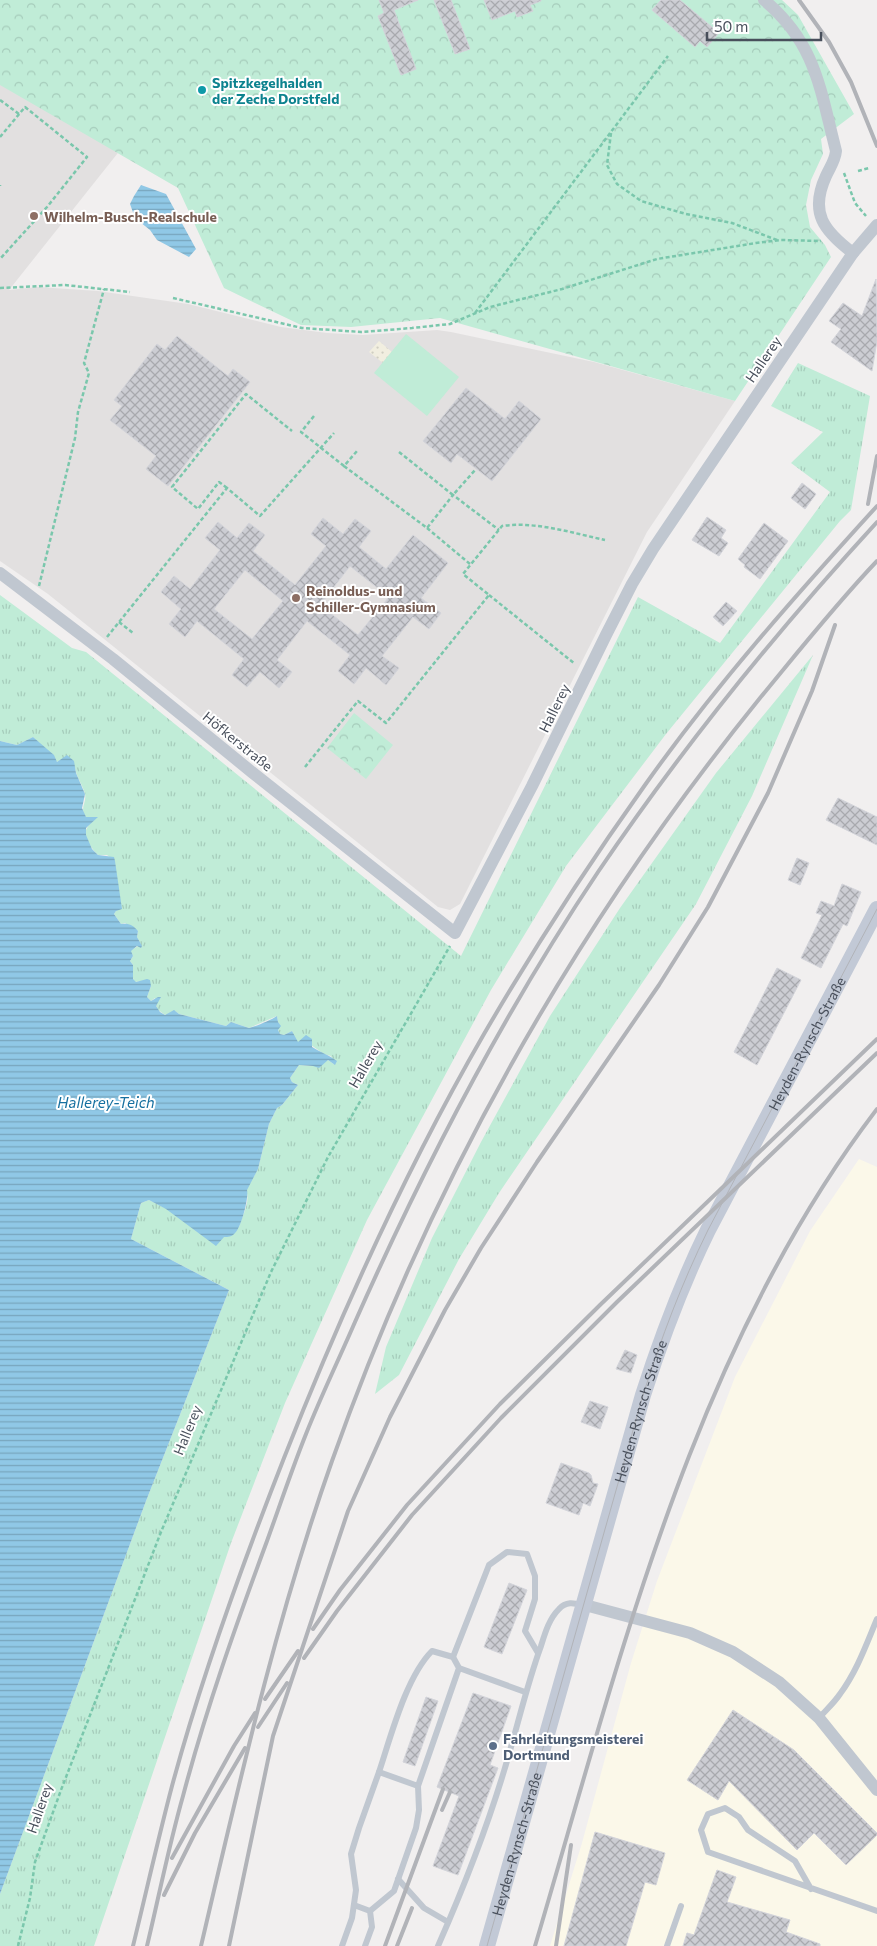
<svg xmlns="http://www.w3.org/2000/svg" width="877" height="1946" font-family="Commissioner,sans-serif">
  <defs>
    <pattern id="grass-tufts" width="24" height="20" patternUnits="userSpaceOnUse" patternTransform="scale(1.25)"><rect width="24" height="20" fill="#c0ecd7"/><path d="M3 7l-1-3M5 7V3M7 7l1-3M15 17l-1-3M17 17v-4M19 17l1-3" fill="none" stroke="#a6ccbb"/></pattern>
    <pattern id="forest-crowns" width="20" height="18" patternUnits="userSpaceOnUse" patternTransform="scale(1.25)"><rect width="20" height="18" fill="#c0ecd7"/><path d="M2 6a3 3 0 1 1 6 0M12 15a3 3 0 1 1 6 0" fill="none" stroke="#a6ccbb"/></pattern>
    <pattern id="sand-dots" width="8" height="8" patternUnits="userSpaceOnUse" patternTransform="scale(1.25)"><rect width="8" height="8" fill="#f1eee0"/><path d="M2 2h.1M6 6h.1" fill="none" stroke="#d0cec2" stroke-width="1.8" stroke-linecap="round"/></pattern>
    <pattern id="water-rules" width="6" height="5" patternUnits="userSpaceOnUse" patternTransform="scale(1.25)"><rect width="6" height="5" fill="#90c8e6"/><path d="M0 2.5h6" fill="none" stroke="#78a5bd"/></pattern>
    <pattern id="building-cross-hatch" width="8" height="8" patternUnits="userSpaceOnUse" patternTransform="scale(1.25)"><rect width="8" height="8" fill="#cccdd3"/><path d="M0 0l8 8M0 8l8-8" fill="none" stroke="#a8a9ae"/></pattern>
  </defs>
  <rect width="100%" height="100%" fill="#f1efef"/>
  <polygon fill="#fbf8e9" points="859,1159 877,1167 877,1946 550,1946 582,1843 631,1663 657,1581 735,1377 810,1231"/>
  <polygon fill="#e2e0e0" points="0,59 125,144 9,290 38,287 98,291 188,304 281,327 327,333 363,335 437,330 451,332 594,362 735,401 647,532 460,904 450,910 438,907 48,594 0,561"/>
  <g fill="url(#grass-tufts)">
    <path d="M798,363L870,396L851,510L840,521L666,734L566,866L491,990L367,1220L285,1403L231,1543L94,1946H0V1894L146,1501L229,1290L131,1239L141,1203L149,1200L224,1237L239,1227C242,1216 251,1202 246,1190L258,1169L269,1124L277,1108L282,1105L298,1085L292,1082L290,1078L299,1065L313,1066L328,1060L335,1065L331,1056L324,1054L311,1045L297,1042L292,1031L284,1035L280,1034L278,1030L280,1025L278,1022L277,1016L249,1028L231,1022L226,1026L179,1014L175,1011L165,1015L157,1009L155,998L151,1001L147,997L151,986L144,981L134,982L132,974L133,965L130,961L133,956L130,951L138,946L142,947L137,937L138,931L125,923L121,924L114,914L116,911L115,861L107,855H98C93,850 83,838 86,830C88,825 93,820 97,817H86C79,808 87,803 85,794C83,785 76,777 75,767L62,759L57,762L33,737L17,745L0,741V595L72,648L86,652L461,956L638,597L720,643L830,492L791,463L823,432L771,406Z"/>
    <polygon points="813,655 752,796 696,904 499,1193 459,1259 399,1375 375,1394 386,1347 432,1238 481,1142 550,1016 620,908 716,773"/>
  </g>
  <g fill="url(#forest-crowns)">
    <polygon points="0,0 782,0 798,15 854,114 821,139 823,154 811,180 806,205 810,227 825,245 831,257 735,401 440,318 351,327 301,325 224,288 178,188 0,85"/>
    <polygon points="354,713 393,745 366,779 327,748"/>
  </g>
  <polygon fill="url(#sand-dots)" points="379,341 392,352 383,363 369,352"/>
  <polygon fill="#c0ecd7" points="406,334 459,377 427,416 374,373"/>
  <g fill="url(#water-rules)">
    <polygon points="141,185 166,194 196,249 189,257 157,240 150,230 135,218 130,204 134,196"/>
    <path d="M33,737L54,755L57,762L67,755L74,761L76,773L85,794L82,808L86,817H98L86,828V835L92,849L98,855L114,857L115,861L122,909L116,911L114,914L121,924C129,923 133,925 138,931L137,937L142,946L141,948L137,946L131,951L133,956L130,961L133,965V979L136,982L147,979L150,980L151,986L147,997L151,1001L158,997H161L156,1006L160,1012L165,1015L174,1010L179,1014L226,1026L231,1022L249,1028C257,1026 271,1020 277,1016L278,1022L281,1026L278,1030L280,1034L284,1035L292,1031L298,1042L306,1035L312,1039V1047C320,1052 329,1055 337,1061L335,1065L328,1060L319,1068L313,1066L299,1065L290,1078L292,1082L298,1085L282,1105L277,1108L269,1124L258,1169L247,1190C249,1198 241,1228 235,1233C232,1237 228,1237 224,1237L216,1246L166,1209L149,1200L141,1203L131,1239L229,1290L146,1501L0,1894V741L17,745Z"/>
  </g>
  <g fill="url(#building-cross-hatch)" stroke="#d3d4da" fill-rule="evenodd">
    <polygon points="379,0 418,0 394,10 416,69 401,75 378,16 384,13"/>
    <polygon points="434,0 451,0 470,49 455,54"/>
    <polygon points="484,0 541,0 541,1 530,5 533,11 517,17 515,11 492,20"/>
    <polygon points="661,0 680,0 719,33 707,47 700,41 695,47 652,10"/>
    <polygon points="876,279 877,341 872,371 831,342 841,329 829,321 843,303 862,316"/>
    <polygon points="177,336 228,376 233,369 250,382 168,486 146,469 156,456 110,420 122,406 114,400 157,344 165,350"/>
    <polygon points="466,388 505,419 519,401 541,419 492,481 457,454 451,463 423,441"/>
    <polygon points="802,483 816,494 805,509 791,498"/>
    <polygon points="707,517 726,530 721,538 728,543 719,556 692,540"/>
    <path d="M323,518L343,534L355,519L371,531L359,547L386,569L413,535L448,563L421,598L441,613L429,629L413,617L382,656L399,668L386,685L366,668L354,684L338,671L350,655L307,621L277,660L292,672L279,688L260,672L247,687L232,675L244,659L197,621L185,637L169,624L181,609L161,592L174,576L190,589L220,550L205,538L218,522L237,538L249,523L265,535L253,551L295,585L326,546L311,534ZM350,566L389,597L358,635L320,605ZM245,570L283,601L252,639L214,609Z"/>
    <polygon points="764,523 788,541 760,579 744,567 745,565 738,559"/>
    <polygon points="726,602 737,611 723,626 713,617"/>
    <polygon points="838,798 877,817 877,845 826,820"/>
    <polygon points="797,858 809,863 800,885 788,880"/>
    <polygon points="842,884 861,892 847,926 843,924 821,968 801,958 822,915 816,913 821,901 834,906"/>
    <polygon points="777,968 801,980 757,1065 734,1052"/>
    <polygon points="625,1350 637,1355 631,1373 616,1369"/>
    <polygon points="590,1401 608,1407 600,1429 581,1422"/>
    <polygon points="561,1463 589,1473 591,1475 593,1483 598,1484 590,1506 583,1503 579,1515 546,1503"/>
    <polygon points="509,1583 527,1590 502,1654 484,1647"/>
    <polygon points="473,1693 511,1706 490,1765 498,1768 458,1875 433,1866 459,1796 437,1787"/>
    <polygon points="426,1697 438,1701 415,1766 403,1762"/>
    <polygon points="733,1710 794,1750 877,1833 877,1835 846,1865 814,1833 797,1850 729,1781 718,1800 687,1780"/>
    <polygon points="595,1832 665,1853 656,1885 645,1882 626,1946 564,1946"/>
    <polygon points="717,1870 736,1877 727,1902 790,1920 786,1932 820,1944 820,1946 683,1946 687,1933 694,1935"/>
  </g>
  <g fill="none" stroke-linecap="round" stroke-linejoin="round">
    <g stroke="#7ac7ac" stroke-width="2.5" stroke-dasharray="4 2.5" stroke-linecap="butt">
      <polyline points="0,100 19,114"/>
      <polyline points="611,133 607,165 617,184 641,201 686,214 732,223 777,240"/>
      <polyline points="0,137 25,107 87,157 47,207 0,259"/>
      <polyline points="858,171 869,168"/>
      <polyline points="844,173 855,203 866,216"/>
      <polyline points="0,185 0,186"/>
      <polyline points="0,288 65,285 130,292"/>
      <polyline points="173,298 302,328 361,332 412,328 450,324 490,307 562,289 657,259 756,243 781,240 821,241"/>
      <polyline points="475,313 668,56"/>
      <polyline points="314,416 301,432 344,466 357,451"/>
      <polyline points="399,452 453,495 476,469"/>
      <polyline points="344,466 427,528 453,495 499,530"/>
      <polyline points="227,488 219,482 198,509 172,487 246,394 292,431"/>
      <polyline points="427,528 470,564"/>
      <polyline points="39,586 75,438 78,412 89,373 84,363 104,289"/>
      <polyline points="489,595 575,664"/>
      <polyline points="119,622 133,633"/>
      <polyline points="107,637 227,488 260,516 334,433"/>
      <path d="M305,767L358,701L386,723L489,595L463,574L502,526C536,521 572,533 605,540"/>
      <polyline points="18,1946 30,1898 35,1862 61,1790 161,1532 271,1272 328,1157 450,946"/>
    </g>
    <g stroke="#c0c7d0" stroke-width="6">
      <polyline points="453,1657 489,1565 507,1552 527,1554 535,1576 535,1599 525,1631 538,1653"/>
      <path d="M459,1668L418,1786L379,1772C391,1736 406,1677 432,1651L453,1657L459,1668L525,1692"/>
      <path d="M819,1718C826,1710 834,1703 840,1694C857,1671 866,1645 877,1619"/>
      <polyline points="398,1879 424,1908 448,1922"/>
      <polyline points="811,1889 795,1861 748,1830 739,1817 725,1808 708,1814 701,1830 708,1852 877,1911"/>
      <polyline points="354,1905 370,1911 372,1927 365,1946"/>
      <polyline points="370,1911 394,1891 416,1828 419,1810 418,1786"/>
      <polyline points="342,1946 352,1918 356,1890 351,1854 359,1828 379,1772"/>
      <path d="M438,1946C463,1889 486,1831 504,1771C517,1729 526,1687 541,1646C545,1633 549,1619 559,1609C566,1601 574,1603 583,1605"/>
      <polyline points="667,1946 681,1906"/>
    </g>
    <g stroke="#c0c7d0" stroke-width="12">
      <path d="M764,0C816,43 820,89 836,151C835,161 830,167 826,176C809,213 824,231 853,253"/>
      <polyline points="0,573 113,659 253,773 455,933 532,786 606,635 632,584 653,549 853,253 877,225"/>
      <polyline points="585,1605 690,1633 733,1652 779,1682 819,1718 877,1790"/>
    </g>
    <path stroke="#c2c9d6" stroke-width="16" d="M487,1946L643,1395C662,1336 681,1285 708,1230L877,909"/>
    <path stroke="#b1b3b8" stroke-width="1" id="s1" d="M487,1946L643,1395C662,1336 681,1285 708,1230L877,909"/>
    <g stroke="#b1b3b8" stroke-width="4">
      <polyline points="799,0 829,42 851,82 877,146"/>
      <polyline points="868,504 877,456"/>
      <polyline points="313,1629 340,1590 407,1505 500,1404 600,1305 877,1039"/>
      <polyline points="304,1658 337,1611 412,1515 501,1418 617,1302 877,1053"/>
      <polyline points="265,1699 298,1651"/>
      <polyline points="258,1727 287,1683"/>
      <polyline points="442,1810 450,1792"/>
      <polyline points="172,1858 234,1746 255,1713"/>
      <polyline points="164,1895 195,1833 245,1748"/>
      <path d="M133,1946C146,1893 158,1839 172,1786C202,1675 242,1565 284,1458C341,1313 406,1169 484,1034C534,948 588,865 645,785C715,686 796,595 877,506"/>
      <path d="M147,1946C159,1896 169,1845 183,1796C206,1709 236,1625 267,1541C280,1505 292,1469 306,1434C321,1396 339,1359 355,1322C424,1166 503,1014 598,872C682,748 776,632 877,522"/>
      <path d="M201,1946C239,1784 276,1619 332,1461C431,1181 573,929 760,698C798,652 836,604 877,561"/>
      <polyline points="229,1946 273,1736 348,1511 390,1417 445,1310 481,1248 537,1162 659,985 708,907 768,793 812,691 835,625"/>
      <polyline points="385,1946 443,1789"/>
      <polyline points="397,1946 412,1908"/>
      <path d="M535,1946C620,1660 692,1351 877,1109"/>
      <polyline points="556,1946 571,1845"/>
    </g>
  </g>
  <circle fill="#0f9aa8" stroke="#fff" stroke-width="2" cx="202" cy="90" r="5"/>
  <g fill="#8d6e63" stroke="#fff" stroke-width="2">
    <circle cx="34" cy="216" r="5"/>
    <circle cx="296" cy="598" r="5"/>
  </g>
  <circle fill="#5c6f8a" stroke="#fff" stroke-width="2" cx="493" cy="1746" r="5"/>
  <g text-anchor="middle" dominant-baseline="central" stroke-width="4" stroke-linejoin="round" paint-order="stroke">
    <g font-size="14" font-weight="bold" fill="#0d838f" stroke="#fff" text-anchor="start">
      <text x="212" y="82">Spitzkegelhalden<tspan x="212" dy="16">der Zeche Dorstfeld</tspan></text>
    </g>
    <g font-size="14" font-weight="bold" fill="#785e54" stroke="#fff" text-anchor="start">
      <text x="44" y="216">Wilhelm-Busch-Realschule</text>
      <text x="306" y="590">Reinoldus- und<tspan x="306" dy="16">Schiller-Gymnasium</tspan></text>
    </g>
    <g font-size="14" fill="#484f5b" stroke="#fff">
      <text transform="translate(763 359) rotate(-56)">Hallerey</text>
      <text transform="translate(554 708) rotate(-64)">Hallerey</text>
      <text transform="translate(238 741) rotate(39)">Höfkerstraße</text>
      <text stroke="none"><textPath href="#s1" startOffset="961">Heyden-Rynsch-Straße</textPath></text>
      <text transform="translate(365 1064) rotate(-60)">Hallerey</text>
      <text stroke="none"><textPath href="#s1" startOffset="556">Heyden-Rynsch-Straße</textPath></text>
      <text transform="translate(187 1430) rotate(-68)">Hallerey</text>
      <text transform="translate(39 1808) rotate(-71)">Hallerey</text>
      <text stroke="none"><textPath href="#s1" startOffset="106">Heyden-Rynsch-Straße</textPath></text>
    </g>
    <g font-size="14" font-weight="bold" fill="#4e5e75" stroke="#fff" text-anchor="start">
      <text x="503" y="1738">Fahrleitungsmeisterei<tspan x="503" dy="16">Dortmund</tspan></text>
    </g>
    <g font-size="15" font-style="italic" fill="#1670a0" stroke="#fff">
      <text x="106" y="1102">Hallerey-Teich</text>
    </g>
  </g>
  <path d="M707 32v8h114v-8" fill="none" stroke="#484f5b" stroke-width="2.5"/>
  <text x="714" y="32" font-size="15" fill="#484f5b" stroke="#ffffff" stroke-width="4" paint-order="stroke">50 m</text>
</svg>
